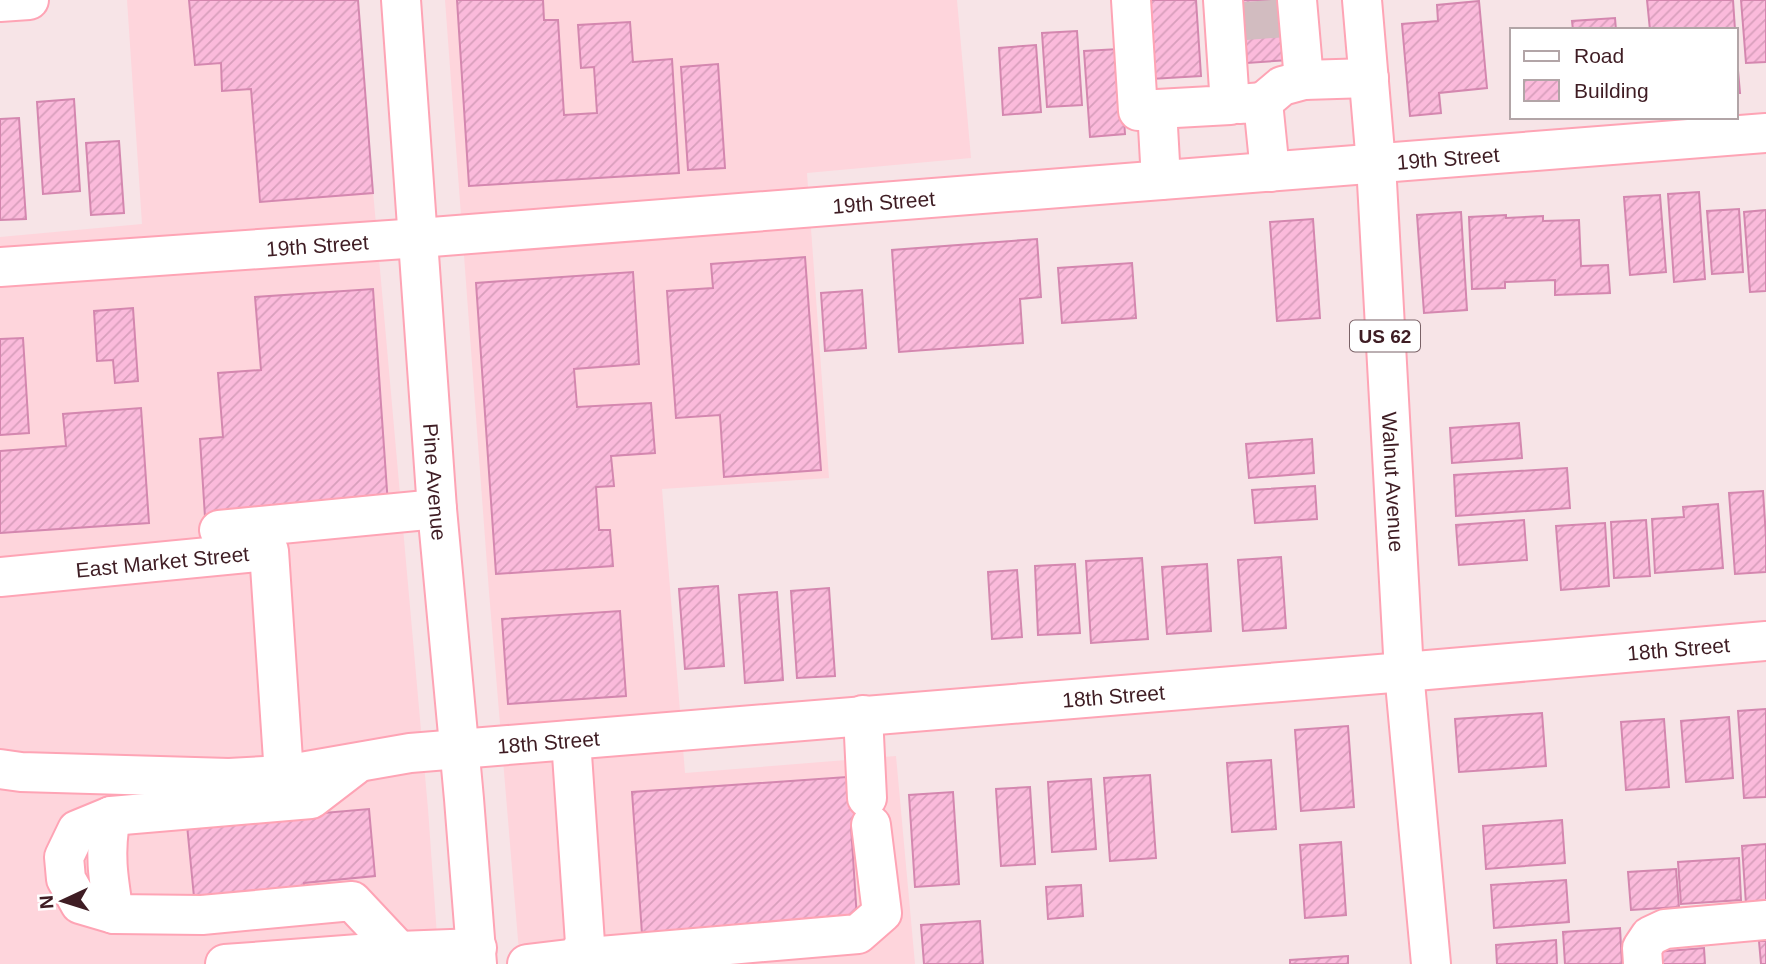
<svg xmlns="http://www.w3.org/2000/svg" width="1766" height="964" font-family="Arial,sans-serif">
  <defs>
    <pattern id="building-hatch" width="6" height="6" patternUnits="userSpaceOnUse" patternTransform="scale(1.75)"><rect width="6" height="6" fill="#fbbadb"/><path d="M-1 1l2-2M0 6l6-6M5 7l2-2" fill="none" stroke="#d89fbc"/></pattern>
  </defs>
  <rect width="100%" height="100%" fill="#f7e4e7"/>
  <g fill="#fed5dc">
    <polygon points="127,0 356,0 428,809 439,964 0,964 0,237 142,224"/>
    <polygon points="445,0 957,0 971,158 807,173 829,478 662,489 685,773 896,756 915,964 520,964 489,592"/>
  </g>
  <g fill="url(#building-hatch)" stroke="#d487af" stroke-width="2">
    <polygon points="189,0 358,0 373,193 260,202 251,89 222,91 221,63 195,65"/>
    <polygon points="457,0 543,0 544,20 558,20 564,115 597,113 594,67 581,68 578,25 630,22 633,62 672,59 679,173 469,186"/>
    <polygon points="1146,0 1196,0 1201,76 1151,79"/>
    <polygon points="1243,0 1284,0 1289,60 1247,63"/>
    <polygon points="1647,0 1733,0 1735,30 1650,30"/>
    <polygon points="1741,0 1766,0 1766,62 1746,63"/>
    <polygon points="1479,1 1487,88 1439,93 1441,113 1410,116 1402,24 1438,21 1437,5"/>
    <polygon points="1615,18 1616,30 1573,30 1572,21"/>
    <polygon points="1077,31 1082,105 1047,107 1042,33"/>
    <polygon points="1036,45 1041,112 1003,115 999,48"/>
    <polygon points="1736,48 1740,93 1736,93"/>
    <polygon points="1119,49 1125,134 1090,137 1084,51"/>
    <polygon points="718,64 725,168 688,170 681,67"/>
    <polygon points="74,99 80,191 43,194 37,102"/>
    <polygon points="19,118 26,219 0,220 0,119"/>
    <polygon points="119,141 124,213 91,215 86,143"/>
    <polygon points="1699,192 1705,279 1674,282 1668,194"/>
    <polygon points="1660,195 1666,272 1630,275 1624,197"/>
    <polygon points="1739,209 1743,272 1712,274 1707,211"/>
    <polygon points="1766,210 1766,291 1750,292 1744,212"/>
    <polygon points="1461,212 1467,310 1424,313 1417,215"/>
    <polygon points="1506,215 1506,218 1543,216 1543,221 1579,220 1581,266 1608,265 1610,293 1555,295 1555,280 1505,282 1505,288 1472,289 1469,217"/>
    <polygon points="1313,219 1320,318 1277,321 1270,222"/>
    <polygon points="1037,239 1041,297 1020,299 1023,343 899,352 892,250"/>
    <polygon points="805,257 821,470 724,477 720,415 676,418 667,291 713,288 711,264"/>
    <polygon points="1132,263 1136,318 1062,323 1058,268"/>
    <polygon points="633,272 639,364 574,369 577,407 651,403 655,453 611,456 614,486 596,487 599,530 610,530 613,566 496,574 476,283"/>
    <polygon points="373,289 388,505 205,517 200,439 223,437 218,373 261,370 255,297"/>
    <polygon points="862,290 866,348 825,351 821,293"/>
    <polygon points="133,308 138,381 115,383 113,360 97,361 94,311"/>
    <polygon points="23,338 29,433 0,435 0,339"/>
    <polygon points="141,408 149,523 0,533 0,451 66,446 63,414"/>
    <polygon points="1519,423 1522,458 1452,463 1450,428"/>
    <polygon points="1312,439 1314,473 1249,478 1246,444"/>
    <polygon points="1567,468 1570,508 1456,516 1454,475"/>
    <polygon points="1315,486 1317,519 1255,523 1252,490"/>
    <polygon points="1763,491 1766,537 1766,572 1735,574 1729,493"/>
    <polygon points="1718,504 1723,568 1655,573 1652,519 1684,517 1683,507"/>
    <polygon points="1524,520 1527,560 1459,565 1456,525"/>
    <polygon points="1646,520 1650,576 1614,578 1611,522"/>
    <polygon points="1605,523 1609,586 1561,590 1556,526"/>
    <polygon points="1281,557 1286,628 1243,631 1238,560"/>
    <polygon points="1142,558 1148,639 1091,643 1086,561"/>
    <polygon points="1075,564 1080,633 1038,635 1035,566"/>
    <polygon points="1207,564 1211,631 1167,634 1162,567"/>
    <polygon points="1017,570 1022,637 992,639 988,572"/>
    <polygon points="718,586 724,666 685,669 679,589"/>
    <polygon points="829,588 835,676 797,678 791,591"/>
    <polygon points="777,592 783,680 745,683 739,595"/>
    <polygon points="620,611 626,696 508,704 502,619"/>
    <polygon points="1766,709 1766,797 1744,798 1738,711"/>
    <polygon points="1542,713 1546,766 1459,772 1455,719"/>
    <polygon points="1729,717 1733,778 1686,782 1681,721"/>
    <polygon points="1664,719 1669,787 1626,790 1621,722"/>
    <polygon points="1348,726 1354,807 1301,811 1295,730"/>
    <polygon points="1271,760 1276,829 1232,832 1227,763"/>
    <polygon points="1150,775 1156,858 1110,861 1104,778"/>
    <polygon points="847,777 880,824 851,826 857,919 642,934 632,792"/>
    <polygon points="1091,779 1096,849 1052,852 1048,782"/>
    <polygon points="1030,787 1035,864 1001,866 996,789"/>
    <polygon points="953,792 959,884 915,887 909,795"/>
    <polygon points="369,809 375,876 304,883 304,891 194,897 187,825"/>
    <polygon points="1562,820 1565,863 1486,869 1483,826"/>
    <polygon points="1341,842 1346,915 1305,918 1300,845"/>
    <polygon points="1766,844 1766,902 1746,904 1742,846"/>
    <polygon points="1739,858 1741,900 1681,904 1678,862"/>
    <polygon points="1676,869 1679,907 1631,910 1628,872"/>
    <polygon points="1566,880 1569,922 1494,928 1491,885"/>
    <polygon points="1081,885 1083,916 1048,919 1046,887"/>
    <polygon points="980,921 983,964 924,964 921,925"/>
    <polygon points="1620,928 1622,964 1565,964 1563,932"/>
    <polygon points="1556,940 1557,964 1497,964 1496,945"/>
    <polygon points="1759,941 1766,941 1766,964 1761,964"/>
    <polygon points="1704,948 1705,964 1655,964 1655,952"/>
    <polygon points="1348,956 1348,964 1290,964 1290,960"/>
  </g>
  <g fill="none" stroke-linecap="round" stroke-linejoin="round">
    <polyline stroke="#d2bcc0" stroke-width="38" stroke-dasharray="38 19" stroke-linecap="butt" points="1245,21 1286,18"/>
    <g stroke="#fea4b5" stroke-width="42">
      <g id="minor">
        <polyline points="1131,0 1138,111 1157,109"/>
        <polyline points="1297,0 1304,80"/>
        <polyline points="0,2 29,0"/>
        <polyline points="1263,102 1282,86 1304,80 1369,78"/>
        <polyline points="1239,104 1263,102 1270,172"/>
        <polyline points="1161,180 1157,109 1230,105 1223,0"/>
        <path id="s1" d="M0,267L419,238L1766,133"/>
        <polyline points="219,530 437,509"/>
        <path id="s2" d="M0,577L269,551L284,775"/>
        <polyline points="863,715 867,798"/>
        <polyline points="571,740 585,943 577,958"/>
        <polyline points="354,766 311,799 111,816 77,830 64,857 66,879 80,904 114,914 202,915 352,901 399,951"/>
        <path id="s3" d="M0,769L21,772L229,778L284,775L410,753L1404,672L1766,641"/>
        <path d="M111,816C104,853 108,877 114,914"/>
        <polyline points="225,964 399,951 477,948"/>
        <polyline points="527,964 577,958 858,934 882,913 871,825"/>
        <polyline points="1643,964 1642,948 1650,936 1665,929 1766,920"/>
      </g>
    </g>
    <g stroke="#fea4b5" stroke-width="42">
      <g id="major">
        <path id="s4" d="M401,0L437,509L464,799L477,964"/>
        <path id="s5" d="M1362,0L1376,164L1404,672L1431,964"/>
      </g>
    </g>
    <use href="#minor" stroke="#fff" stroke-width="38"/>
    <use href="#major" stroke="#fff" stroke-width="38"/>
  </g>
  <g text-anchor="middle" dominant-baseline="central" stroke-width="5" stroke-linejoin="round" paint-order="stroke">
    <rect fill="#fff" stroke="#796166" stroke-width="2" x="1350" y="320.5" width="70" height="31" rx="5"/>
    <g font-size="19" font-weight="bold" fill="#3f1d24">
      <text x="1385" y="336">US 62</text>
    </g>
    <g font-size="21" fill="#3f1d24" stroke="#fff">
      <text stroke="none"><textPath href="#s1" startOffset="1452">19th Street</textPath></text>
      <text stroke="none"><textPath href="#s1" startOffset="886">19th Street</textPath></text>
      <text stroke="none"><textPath href="#s1" startOffset="318">19th Street</textPath></text>
      <text stroke="none"><textPath href="#s4" startOffset="483">Pine Avenue</textPath></text>
      <text stroke="none"><textPath href="#s5" startOffset="483">Walnut Avenue</textPath></text>
      <text stroke="none"><textPath href="#s2" startOffset="163">East Market Street</textPath></text>
      <text stroke="none"><textPath href="#s3" startOffset="1685">18th Street</textPath></text>
      <text stroke="none"><textPath href="#s3" startOffset="1118">18th Street</textPath></text>
      <text stroke="none"><textPath href="#s3" startOffset="551">18th Street</textPath></text>
    </g>
  </g>
  <rect x="1510" y="28" width="228" height="91" fill="#ffffff" stroke="#b2a5a7" stroke-width="2"/>
  <rect x="1524" y="51" width="35" height="10" fill="#ffffff" stroke="#b2a5a7" stroke-width="2"/>
  <text x="1574" y="63" font-size="21" fill="#3f1d24">Road</text>
  <rect x="1524" y="80" width="35" height="21" fill="url(#building-hatch)" stroke="#b2a5a7" stroke-width="2"/>
  <text x="1574" y="98" font-size="21" fill="#3f1d24">Building</text>
  <g transform="translate(63 901) rotate(266)" stroke="#ffffff" stroke-width="5" paint-order="stroke">
  <path d="M0-5L12 26L0 18L-12 26Z" fill="#3f1d24"/>
  <text y="-10" font-size="19" font-weight="bold" text-anchor="middle" fill="#3f1d24">N</text>
  </g>
</svg>
